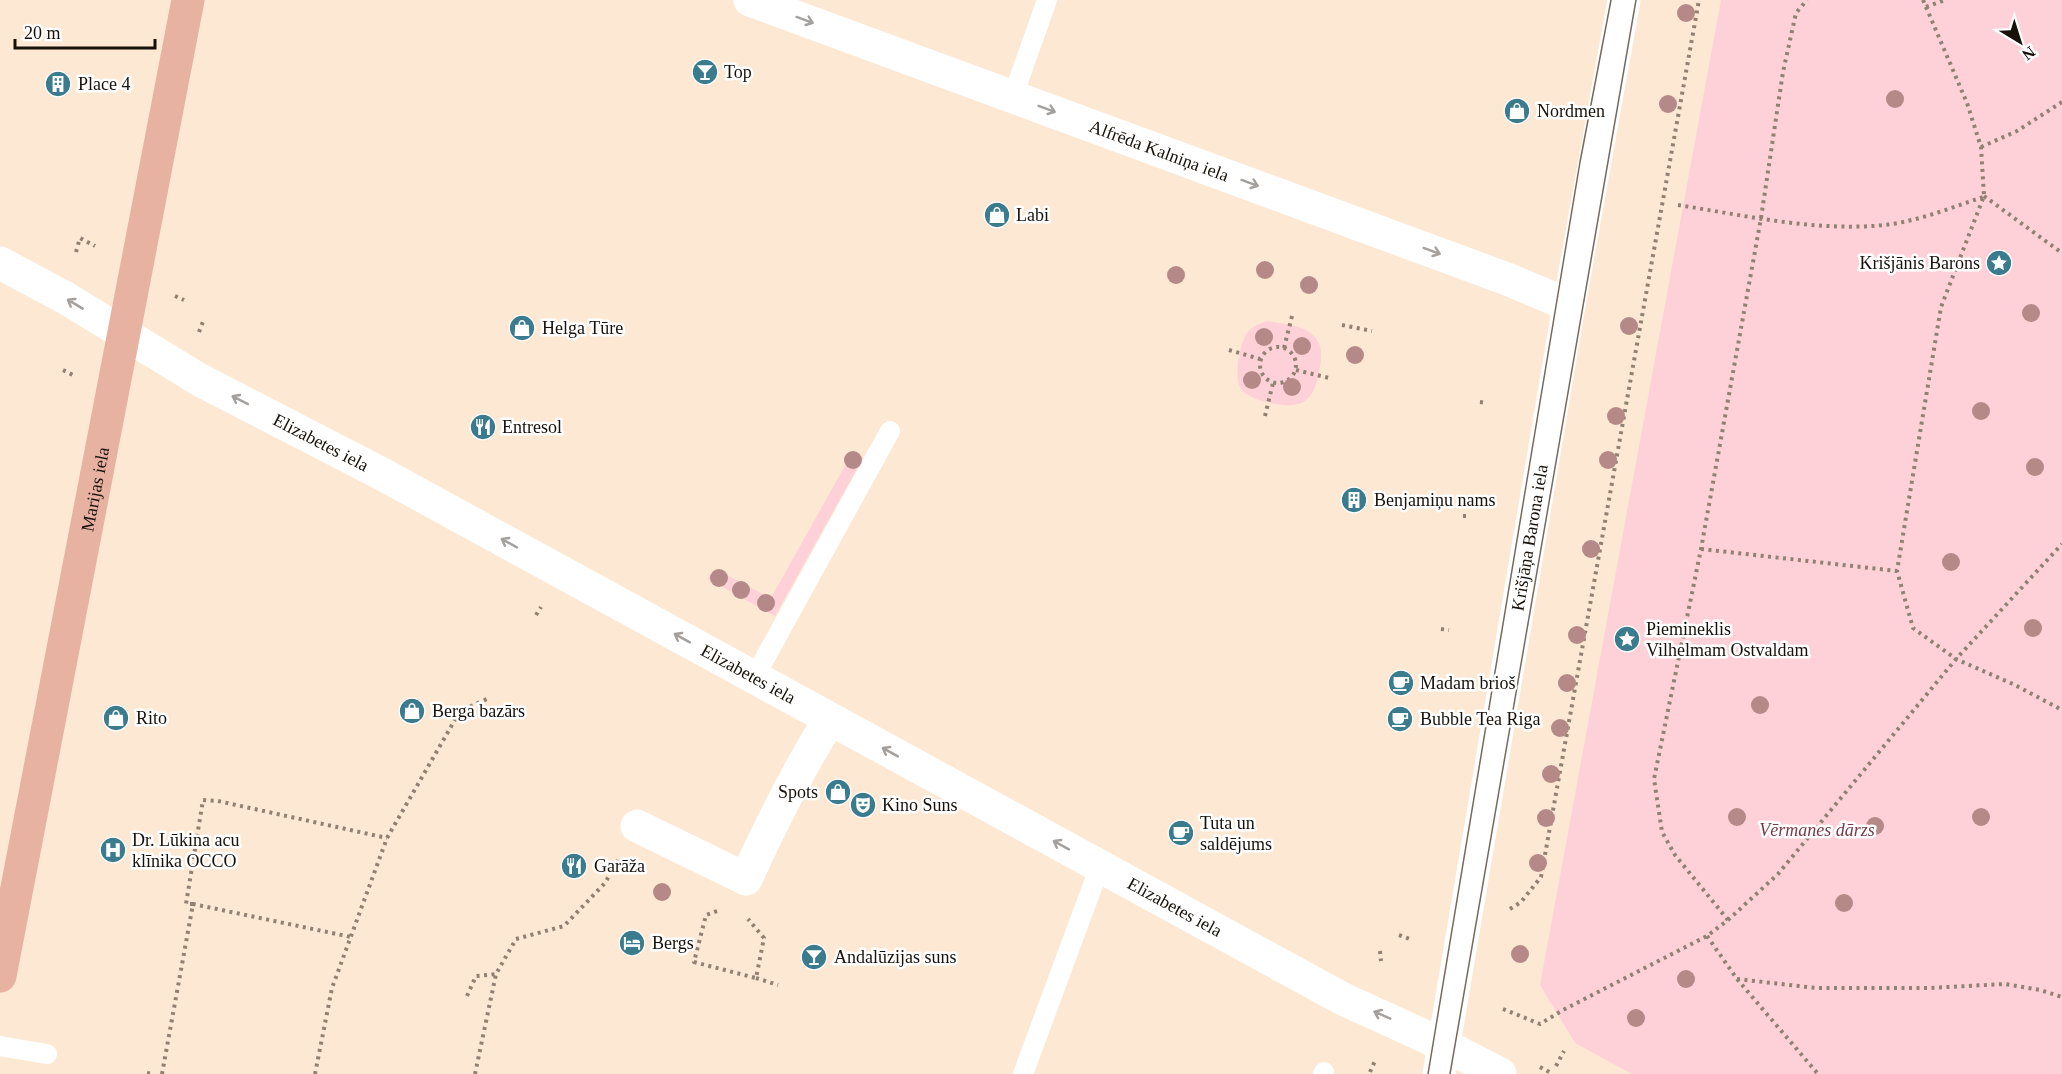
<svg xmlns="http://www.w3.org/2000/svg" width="2062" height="1074" font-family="'Times New Roman',serif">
  <rect width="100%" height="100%" fill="#fde8d3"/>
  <g fill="#fed1d8">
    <polygon points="1721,0 2062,0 2062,1074 1632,1074 1575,1043 1540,985"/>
    <path d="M1267,321C1295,326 1328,327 1320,366C1318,375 1317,385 1312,393C1309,398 1304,403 1298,404C1286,408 1250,401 1242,390C1233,378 1239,345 1247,333C1252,326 1259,324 1267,321Z"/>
    <polygon points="852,453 863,458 775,616 708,579 715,569 771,598"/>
  </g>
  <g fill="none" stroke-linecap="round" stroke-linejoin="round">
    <g stroke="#908173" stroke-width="4" stroke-dasharray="3 4.5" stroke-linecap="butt">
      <polyline points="1923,0 1967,103 1981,147 1984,196 1941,307 1897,571 1913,628 1956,659 2015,685 2062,710"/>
      <polyline points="1926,7 1945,0"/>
      <polyline points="1981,147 2017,131 2062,102"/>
      <polyline points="1984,196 2062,253"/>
      <path d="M1678,205C1742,215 1808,230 1873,226C1911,224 1948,209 1983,197"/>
      <polyline points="76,252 80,238 95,246"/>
      <polyline points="175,296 184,300"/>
      <polyline points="1342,325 1372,331"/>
      <polyline points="199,332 204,319"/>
      <circle cx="1278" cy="365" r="18"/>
      <polyline points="1284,348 1293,312"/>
      <polyline points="1229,350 1260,359"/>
      <polyline points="63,370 75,376"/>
      <polyline points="1296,370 1329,378"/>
      <polyline points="1480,402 1487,403"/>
      <polyline points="1265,416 1273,383"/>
      <polyline points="1463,516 1468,516"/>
      <polyline points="1701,549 1897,571"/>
      <polyline points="536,615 541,607"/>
      <polyline points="1441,629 1449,630"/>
      <polyline points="193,904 186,904 203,800 218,801 387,838"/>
      <polyline points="1510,909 1521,902 1541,877 1699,0"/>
      <polyline points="717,911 706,915 694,962 756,978 764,938 748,919"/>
      <polyline points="1728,920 1675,855 1662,832 1654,779 1701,549 1761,218 1783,72 1796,13 1807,0"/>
      <polyline points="1399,935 1410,939"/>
      <polyline points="1707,936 1737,979 1818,1074"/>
      <polyline points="1380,951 1381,961"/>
      <polyline points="756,978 778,985"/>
      <polyline points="1737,979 1816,988 1930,988 2005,984 2040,990 2062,997"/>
      <polyline points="467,996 476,976 496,974"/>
      <polyline points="1503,1009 1540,1024 1563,1010 1707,936 1728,920 1778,874 1956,659 2062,544"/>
      <polyline points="1556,1066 1564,1051"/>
      <polyline points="1540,1067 1553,1074"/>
      <polyline points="1370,1072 1375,1061"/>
      <polyline points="147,1073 153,1074"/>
      <polyline points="162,1074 193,904 351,937"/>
      <polyline points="315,1074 332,988 387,838 460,711 487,699"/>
      <polyline points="475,1074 496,974 516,939 564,926 605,883 618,860"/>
    </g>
    <g stroke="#fff" stroke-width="20">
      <polyline points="1013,96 1047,0"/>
      <polyline points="754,678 890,431"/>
      <polyline points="0,1046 47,1054"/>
      <polyline points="1023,1074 1100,866"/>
      <polyline points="1323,1074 1324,1072"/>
    </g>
    <g stroke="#fff" stroke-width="33">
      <path id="s1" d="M750,0L1507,279L1569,305"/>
      <path id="s2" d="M0,263L64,297L200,380L382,474L1343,999L1444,1045L1500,1074"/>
      <path d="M637,826L746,879C771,824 798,770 830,719"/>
    </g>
    <path stroke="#fff" stroke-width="33" id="s3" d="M1439,1074L1569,305L1624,0"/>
    <path stroke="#e8b2a2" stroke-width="33" id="s4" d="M0,976C64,651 128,326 188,0"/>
    <g stroke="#776a5d" stroke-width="1.5">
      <polyline points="1428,1074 1580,162 1611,0"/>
      <polyline points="1450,1074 1636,0"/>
    </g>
  </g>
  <g fill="#b58987">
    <circle cx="1686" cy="13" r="9"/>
    <circle cx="1895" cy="99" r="9"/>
    <circle cx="1668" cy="104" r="9"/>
    <circle cx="1265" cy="270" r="9"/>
    <circle cx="1176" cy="275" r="9"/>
    <circle cx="1309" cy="285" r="9"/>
    <circle cx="2031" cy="313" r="9"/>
    <circle cx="1629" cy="326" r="9"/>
    <circle cx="1264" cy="337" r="9"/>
    <circle cx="1302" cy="346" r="9"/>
    <circle cx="1355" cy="355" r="9"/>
    <circle cx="1252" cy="380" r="9"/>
    <circle cx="1292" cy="387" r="9"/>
    <circle cx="1981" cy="411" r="9"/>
    <circle cx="1616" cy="416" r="9"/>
    <circle cx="853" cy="460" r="9"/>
    <circle cx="1608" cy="460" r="9"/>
    <circle cx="2035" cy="467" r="9"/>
    <circle cx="1591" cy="549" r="9"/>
    <circle cx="1951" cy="562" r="9"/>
    <circle cx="719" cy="578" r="9"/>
    <circle cx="741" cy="590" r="9"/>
    <circle cx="766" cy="603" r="9"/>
    <circle cx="2033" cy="628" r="9"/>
    <circle cx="1577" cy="635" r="9"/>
    <circle cx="1567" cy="683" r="9"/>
    <circle cx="1760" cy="705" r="9"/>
    <circle cx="1560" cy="728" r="9"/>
    <circle cx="1551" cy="774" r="9"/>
    <circle cx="1737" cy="817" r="9"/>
    <circle cx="1981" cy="817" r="9"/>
    <circle cx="1546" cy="818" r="9"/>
    <circle cx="1875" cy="826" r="9"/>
    <circle cx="1538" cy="863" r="9"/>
    <circle cx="662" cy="892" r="9"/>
    <circle cx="1844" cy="903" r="9"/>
    <circle cx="1520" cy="954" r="9"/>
    <circle cx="1686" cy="979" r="9"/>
    <circle cx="1636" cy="1018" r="9"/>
  </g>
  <defs><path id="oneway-shaft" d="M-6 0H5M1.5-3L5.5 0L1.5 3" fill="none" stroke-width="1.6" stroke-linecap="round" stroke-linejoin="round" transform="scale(1.5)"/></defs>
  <g stroke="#a3a09d">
    <use href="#oneway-shaft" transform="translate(805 20) rotate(20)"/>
    <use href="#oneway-shaft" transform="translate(1047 109) rotate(20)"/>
    <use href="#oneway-shaft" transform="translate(1250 183) rotate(20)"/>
    <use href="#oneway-shaft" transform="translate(1432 251) rotate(20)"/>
    <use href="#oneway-shaft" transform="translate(75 304) rotate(-149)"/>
    <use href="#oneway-shaft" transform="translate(240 400) rotate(-153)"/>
    <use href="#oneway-shaft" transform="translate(509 543) rotate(-151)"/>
    <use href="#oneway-shaft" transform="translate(682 638) rotate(-151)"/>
    <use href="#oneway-shaft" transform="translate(890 752) rotate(-151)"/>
    <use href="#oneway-shaft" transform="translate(1061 845) rotate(-151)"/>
    <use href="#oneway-shaft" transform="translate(1382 1015) rotate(-156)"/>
  </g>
  <defs>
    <g id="bar-disc" transform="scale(1.35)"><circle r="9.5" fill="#3a7c8d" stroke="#fff"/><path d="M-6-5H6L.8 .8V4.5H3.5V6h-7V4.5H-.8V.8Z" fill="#fff"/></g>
    <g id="building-disc" transform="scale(1.35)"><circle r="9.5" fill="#3a7c8d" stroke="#fff"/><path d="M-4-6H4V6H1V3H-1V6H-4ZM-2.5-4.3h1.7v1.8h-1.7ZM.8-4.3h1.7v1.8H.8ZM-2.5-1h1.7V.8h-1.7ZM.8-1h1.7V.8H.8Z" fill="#fff"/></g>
    <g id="shop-disc" transform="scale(1.35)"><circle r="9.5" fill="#3a7c8d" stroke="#fff"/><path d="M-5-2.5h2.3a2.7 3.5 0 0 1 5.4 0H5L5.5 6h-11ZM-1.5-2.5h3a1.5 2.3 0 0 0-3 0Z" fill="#fff"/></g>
    <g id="sight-disc" transform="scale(1.35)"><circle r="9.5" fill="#3a7c8d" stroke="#fff"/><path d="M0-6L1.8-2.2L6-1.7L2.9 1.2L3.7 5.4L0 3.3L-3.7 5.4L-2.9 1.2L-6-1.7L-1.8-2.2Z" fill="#fff"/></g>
    <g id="restaurant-disc" transform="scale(1.35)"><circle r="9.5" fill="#3a7c8d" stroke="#fff"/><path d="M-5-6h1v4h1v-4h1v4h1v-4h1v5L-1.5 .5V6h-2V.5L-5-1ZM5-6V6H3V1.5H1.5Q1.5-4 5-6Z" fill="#fff"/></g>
    <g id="cafe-disc" transform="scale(1.35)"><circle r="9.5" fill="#3a7c8d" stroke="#fff"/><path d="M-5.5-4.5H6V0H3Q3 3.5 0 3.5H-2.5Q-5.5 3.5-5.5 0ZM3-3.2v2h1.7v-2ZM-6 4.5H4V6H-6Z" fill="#fff"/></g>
    <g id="theatre-disc" transform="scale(1.35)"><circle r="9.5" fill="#3a7c8d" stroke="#fff"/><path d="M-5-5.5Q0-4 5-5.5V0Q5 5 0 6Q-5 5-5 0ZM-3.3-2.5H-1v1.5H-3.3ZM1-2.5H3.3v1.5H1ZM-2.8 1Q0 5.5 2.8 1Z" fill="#fff"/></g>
    <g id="hospital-disc" transform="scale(1.35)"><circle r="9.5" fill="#3a7c8d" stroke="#fff"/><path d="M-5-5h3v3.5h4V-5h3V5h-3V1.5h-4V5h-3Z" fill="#fff"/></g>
    <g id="hotel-disc" transform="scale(1.35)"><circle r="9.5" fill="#3a7c8d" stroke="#fff"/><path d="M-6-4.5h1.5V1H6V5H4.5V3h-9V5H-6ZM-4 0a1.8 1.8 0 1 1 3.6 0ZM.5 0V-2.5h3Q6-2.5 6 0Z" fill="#fff"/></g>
  </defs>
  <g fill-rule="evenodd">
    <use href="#bar-disc" x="705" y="72"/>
    <use href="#building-disc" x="58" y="84"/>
    <use href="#shop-disc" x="1517" y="111"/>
    <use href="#shop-disc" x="997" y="215"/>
    <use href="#sight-disc" x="1999" y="263"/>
    <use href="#shop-disc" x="522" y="328"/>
    <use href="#restaurant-disc" x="483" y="427"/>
    <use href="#building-disc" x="1354" y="500"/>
    <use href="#sight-disc" x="1627" y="639"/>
    <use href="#cafe-disc" x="1401" y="683"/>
    <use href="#shop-disc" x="412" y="711"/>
    <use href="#shop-disc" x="116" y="718"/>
    <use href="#cafe-disc" x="1400" y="719"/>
    <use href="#shop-disc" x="838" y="792"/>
    <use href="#theatre-disc" x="863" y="805"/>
    <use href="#cafe-disc" x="1181" y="833"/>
    <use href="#hospital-disc" x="113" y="850"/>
    <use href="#restaurant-disc" x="574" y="866"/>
    <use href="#hotel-disc" x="632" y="943"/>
    <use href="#bar-disc" x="814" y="957"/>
  </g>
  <g text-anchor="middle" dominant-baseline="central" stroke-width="5" stroke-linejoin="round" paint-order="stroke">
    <g font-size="18" fill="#18110a" stroke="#fff" text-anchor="start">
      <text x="724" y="72">Top</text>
      <text x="78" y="84">Place 4</text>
      <text x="1537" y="111">Nordmen</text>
      <text x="1016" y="215">Labi</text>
      <text x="1980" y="263" text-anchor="end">Krišjānis Barons</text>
      <text x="542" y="328">Helga Tūre</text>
      <text x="502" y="427">Entresol</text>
      <text x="1374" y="500">Benjamiņu nams</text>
      <text x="1646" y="629">Piemineklis<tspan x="1646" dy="21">Vilhelmam Ostvaldam</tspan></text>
      <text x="1420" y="683">Madam brioš</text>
      <text x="432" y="711">Berga bazārs</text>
      <text x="136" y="718">Rito</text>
      <text x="1420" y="719">Bubble Tea Riga</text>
      <text x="818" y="792" text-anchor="end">Spots</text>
      <text x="882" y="805">Kino Suns</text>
      <text x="1200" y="823">Tuta un<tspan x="1200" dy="21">saldējums</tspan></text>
      <text x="132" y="840">Dr. Lūkina acu<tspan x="132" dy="21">klīnika OCCO</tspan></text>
      <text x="594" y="866">Garāža</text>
      <text x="652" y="943">Bergs</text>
      <text x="834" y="957">Andalūzijas suns</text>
    </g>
    <g font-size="18" fill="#18110a" stroke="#fff">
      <text stroke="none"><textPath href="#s1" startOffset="436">Alfrēda Kalniņa iela</textPath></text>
      <text stroke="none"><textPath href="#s2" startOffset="368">Elizabetes iela</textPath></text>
      <text stroke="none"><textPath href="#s4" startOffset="496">Marijas iela</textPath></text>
      <text stroke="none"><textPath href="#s3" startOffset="544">Krišjāņa Barona iela</textPath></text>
      <text stroke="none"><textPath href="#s2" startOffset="854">Elizabetes iela</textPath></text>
      <text stroke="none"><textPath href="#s2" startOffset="1340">Elizabetes iela</textPath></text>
    </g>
    <g font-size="18" font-style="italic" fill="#7a3b48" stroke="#fff">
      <text x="1817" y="830">Vērmanes dārzs</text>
    </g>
  </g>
  <g transform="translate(2020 42) rotate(142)" stroke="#ffffff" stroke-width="4.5" paint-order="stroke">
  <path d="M0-4.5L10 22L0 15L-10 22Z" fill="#18110a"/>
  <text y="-9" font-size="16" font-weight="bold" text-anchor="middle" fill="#18110a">N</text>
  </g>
  <path d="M15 39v9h140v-9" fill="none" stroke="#18110a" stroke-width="3"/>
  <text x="24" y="39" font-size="18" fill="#18110a" stroke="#ffffff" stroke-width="4.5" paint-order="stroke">20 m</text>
</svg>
